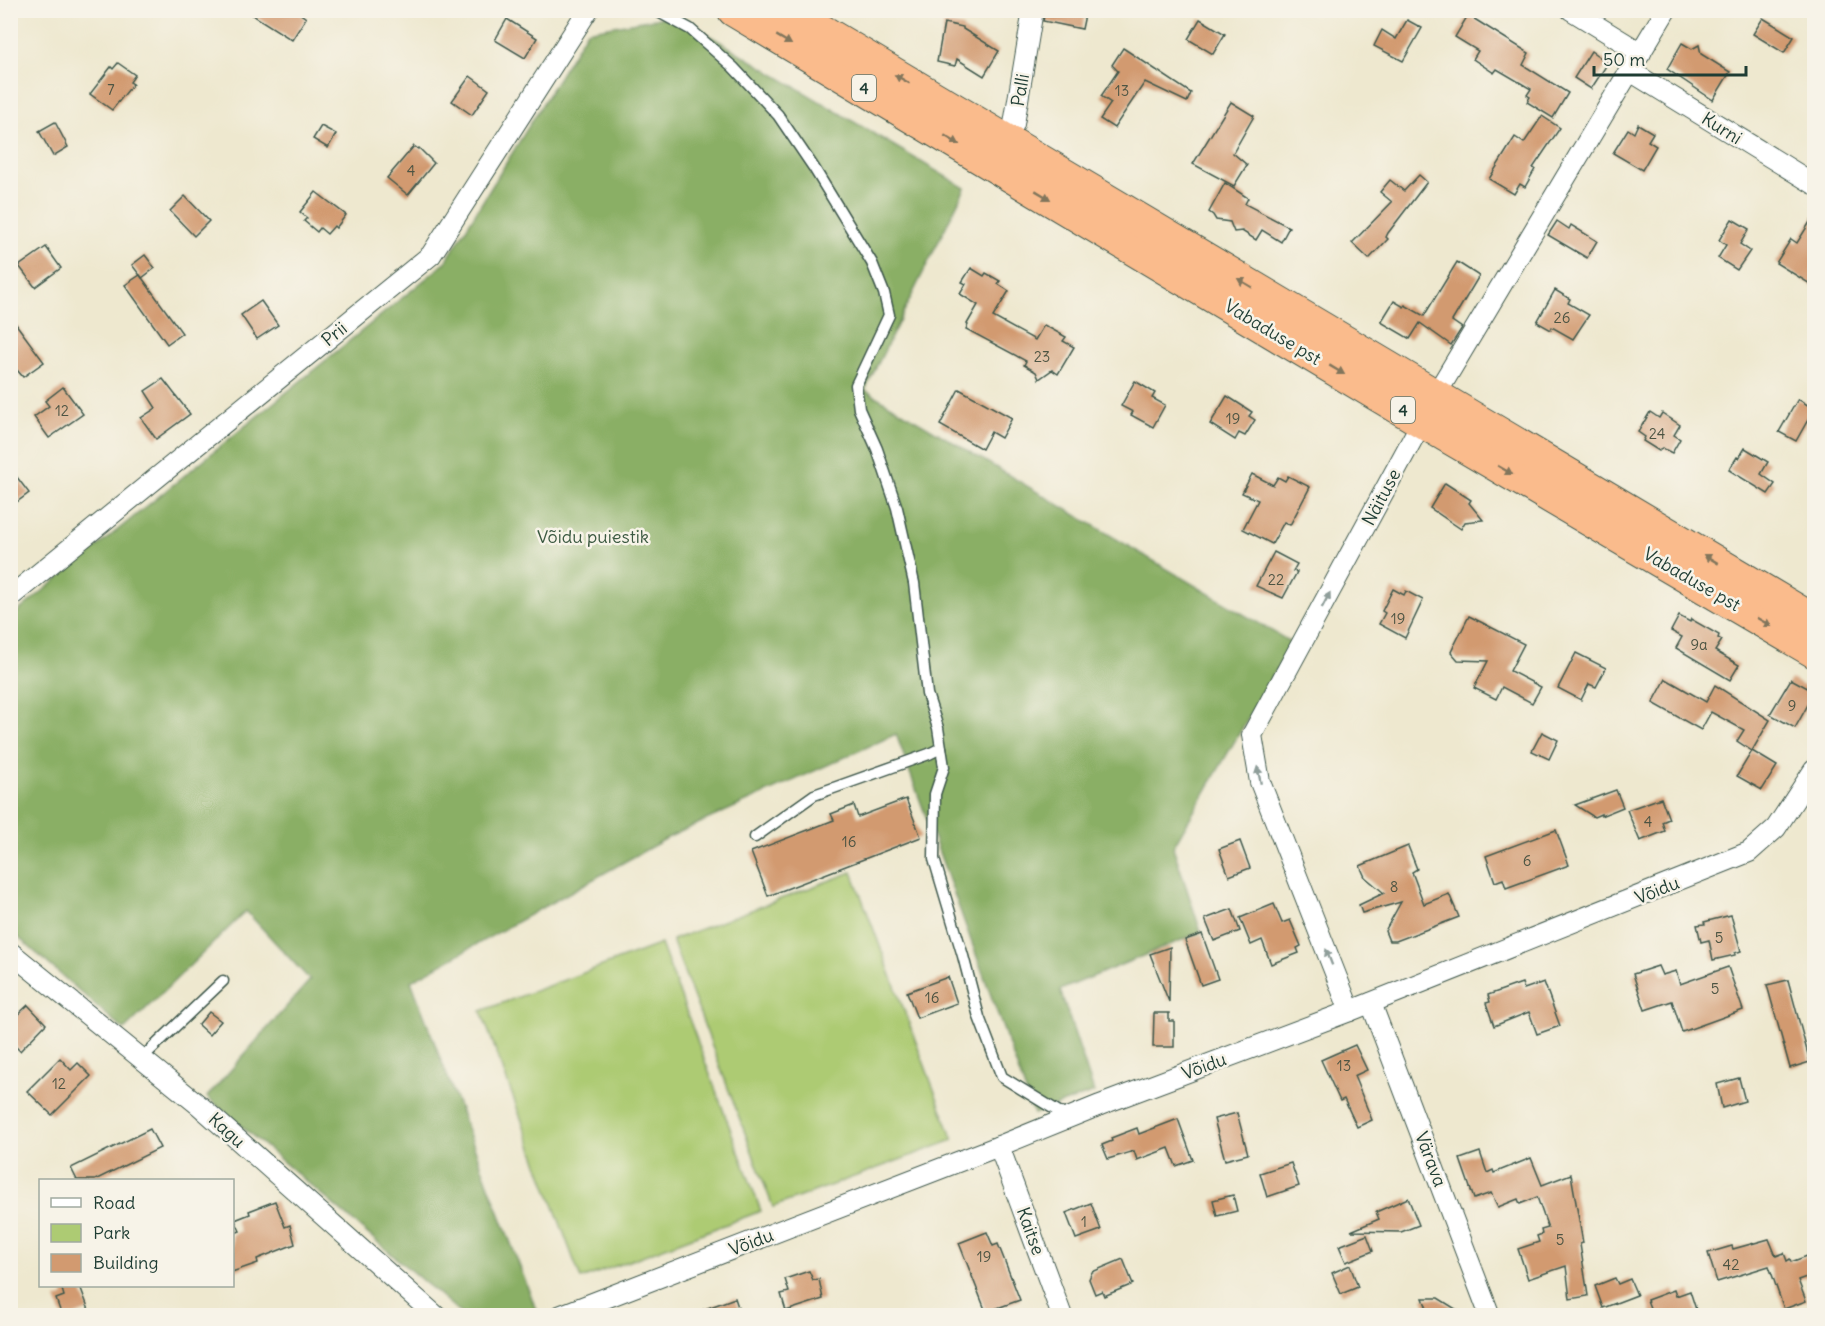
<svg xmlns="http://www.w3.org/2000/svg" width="1825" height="1326" font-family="Delius,sans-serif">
  <rect width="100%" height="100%" fill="#f7f3e8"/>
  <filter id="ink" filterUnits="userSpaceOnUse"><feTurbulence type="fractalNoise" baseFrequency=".0167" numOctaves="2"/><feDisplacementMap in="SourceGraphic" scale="12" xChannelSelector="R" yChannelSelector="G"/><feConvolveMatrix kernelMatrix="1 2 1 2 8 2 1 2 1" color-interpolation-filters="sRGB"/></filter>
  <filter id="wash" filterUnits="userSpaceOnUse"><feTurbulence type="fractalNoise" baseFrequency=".008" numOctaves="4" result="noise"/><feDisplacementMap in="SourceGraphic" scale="24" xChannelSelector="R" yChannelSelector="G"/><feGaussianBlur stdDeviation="1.35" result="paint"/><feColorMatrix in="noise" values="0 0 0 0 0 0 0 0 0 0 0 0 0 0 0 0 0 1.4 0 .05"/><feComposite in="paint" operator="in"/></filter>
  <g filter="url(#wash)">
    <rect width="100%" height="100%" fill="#eee8cf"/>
    <g fill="#adcb73" stroke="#668454" stroke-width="1.5">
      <polygon points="852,872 953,1140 773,1207 672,940"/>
      <polygon points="661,944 761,1211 581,1279 481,1011"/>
    </g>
    <polygon fill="#8aaf65" stroke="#54764c" stroke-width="1.5" points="675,15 965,188 865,390 1292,643 1173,847 1201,932 1060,990 1094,1092 1034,1114 896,734 669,837 411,981 537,1312 528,1315 463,1315 207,1097 310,980 246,911 124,1030 11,931 11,617 445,263 587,31"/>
    <g id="blocks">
      <g fill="#d29a70">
        <polygon points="245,10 295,10 306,18 292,40"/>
        <polygon points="1045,10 1086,10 1082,29 1043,21"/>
        <polygon points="1468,15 1529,53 1523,65 1568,93 1553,118 1527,102 1530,97 1527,95 1531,89 1497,69 1494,73 1473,59 1478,51 1455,37"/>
        <polygon points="1763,18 1794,37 1784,53 1753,34"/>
        <polygon points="507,19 537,38 525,58 495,40"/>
        <polygon points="1200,19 1225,34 1213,54 1188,39"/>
        <polygon points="1407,20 1422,28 1403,61 1374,46 1382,30 1396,39"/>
        <polygon points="944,23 963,27 963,29 999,51 984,76 957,59 955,66 937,62"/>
        <polygon points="1682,43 1692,49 1699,45 1701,54 1730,72 1713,100 1667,69"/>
        <polygon points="1123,48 1191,93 1187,102 1145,82 1114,128 1100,119 1111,103 1101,96 1118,71 1112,65"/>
        <polygon points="1591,51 1608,63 1591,89 1574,78"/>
        <polygon points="118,63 135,75 130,82 133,84 112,110 90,94 111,67 113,69"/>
        <polygon points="470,76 489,90 472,115 452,101"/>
        <polygon points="1231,102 1254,116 1233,153 1247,165 1234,186 1193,164"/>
        <polygon points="1542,116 1560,128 1533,168 1535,169 1525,187 1520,184 1514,194 1489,179 1515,137 1524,143"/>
        <polygon points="55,122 68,147 53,156 39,131"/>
        <polygon points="1638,124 1653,133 1648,141 1656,146 1642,170 1613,153 1628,129 1634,133"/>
        <polygon points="321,126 336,134 328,148 313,139"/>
        <polygon points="414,146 418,149 419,148 434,163 408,195 387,178"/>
        <polygon points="1419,175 1427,182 1388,233 1386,237 1388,239 1369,259 1352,243 1392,202 1380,192 1390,180 1404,191"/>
        <polygon points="1225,183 1248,198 1245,204 1289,227 1281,242 1262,230 1256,240 1242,231 1234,232 1230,222 1216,220 1213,215 1209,212"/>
        <polygon points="316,192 346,215 336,228 334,226 327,234 320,228 317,232 304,221 307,218 300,212"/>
        <polygon points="185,196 209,221 194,236 170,211"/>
        <polygon points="1815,214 1815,287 1776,263 1791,239 1797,243"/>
        <polygon points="1732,219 1749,229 1740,244 1750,251 1737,270 1718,258 1726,245 1719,240"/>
        <polygon points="1557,221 1569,229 1571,225 1597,241 1587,258 1548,235"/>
        <polygon points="46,247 61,268 35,287 19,266"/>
        <polygon points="145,255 155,268 142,278 132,265"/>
        <polygon points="1457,262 1479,276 1452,321 1462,328 1451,345 1420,323 1410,339 1381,322 1394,301 1404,307 1405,305 1424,316"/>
        <polygon points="971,268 984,276 986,273 1000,281 998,284 1009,291 993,317 1035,340 1044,325 1066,337 1063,341 1074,347 1058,374 1052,370 1039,379 1036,372 1024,365 1026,361 966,329 968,325 967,324 978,305 960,294 966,284 962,282"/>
        <polygon points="140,275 182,333 167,344 125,285"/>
        <polygon points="1555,290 1570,299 1568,303 1589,315 1573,339 1552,327 1551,330 1537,322"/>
        <polygon points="261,301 278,325 257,339 241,315"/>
        <polygon points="10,316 44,362 23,377 17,370 10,374"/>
        <polygon points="163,379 190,414 156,439 141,418 156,408 145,391"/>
        <polygon points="1135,381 1155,393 1152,398 1165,405 1153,427 1131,415 1133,412 1121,406"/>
        <polygon points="63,387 83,414 49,438 34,417 49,406 45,401"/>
        <polygon points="959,389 1012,418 1001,438 991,432 982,449 940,425"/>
        <polygon points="1227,396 1252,412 1249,416 1255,420 1245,436 1239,433 1235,440 1210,424"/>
        <polygon points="1798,399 1814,409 1796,441 1779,432"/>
        <polygon points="1650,412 1659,418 1662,413 1680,425 1674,435 1680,439 1672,453 1662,448 1659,451 1643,441 1645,437 1638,432"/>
        <polygon points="1745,448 1768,462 1761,474 1775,484 1768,494 1729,470 1737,457 1739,458"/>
        <polygon points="10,468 29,493 10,507"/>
        <polygon points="1252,474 1273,485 1278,477 1285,481 1288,476 1310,487 1290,525 1284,522 1272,544 1243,529 1258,500 1242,493"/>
        <polygon points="1445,483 1471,500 1469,503 1483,520 1465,522 1461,529 1430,508"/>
        <polygon points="1274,552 1297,564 1293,571 1297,572 1283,598 1256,586"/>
        <polygon points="1393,589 1404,595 1406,591 1423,600 1405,638 1379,624 1385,613 1382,611"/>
        <polygon points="1469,616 1524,644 1510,671 1541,687 1532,703 1502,687 1496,699 1474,688 1488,661 1458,660 1451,652"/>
        <polygon points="1679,616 1690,622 1691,619 1719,635 1718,638 1722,640 1715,651 1739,665 1730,680 1676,648 1682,637 1671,631"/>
        <polygon points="1576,653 1606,668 1596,687 1589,684 1581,700 1558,688"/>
        <polygon points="1666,679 1706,702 1715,685 1770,720 1752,751 1737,741 1744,730 1711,712 1701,730 1653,703"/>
        <polygon points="1791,679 1815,692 1795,728 1770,714"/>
        <polygon points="1542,732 1558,740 1549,759 1532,751"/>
        <polygon points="1752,751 1777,766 1762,790 1737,776"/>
        <polygon points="1616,790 1623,807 1601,816 1601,814 1594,817 1575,805"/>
        <polygon points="1661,798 1669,819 1662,822 1665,831 1640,841 1627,810"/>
        <polygon points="906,799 921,837 768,896 751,852 834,820 831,814 854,805 858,817"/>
        <polygon points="1556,830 1569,865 1506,888 1503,879 1495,882 1486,856"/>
        <polygon points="1240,841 1250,868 1229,876 1219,849"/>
        <polygon points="1408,846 1417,869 1412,872 1424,904 1449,894 1459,917 1396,941 1389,941 1385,931 1401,902 1362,913 1359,905 1384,893 1365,877 1360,866"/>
        <polygon points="1274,904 1282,923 1290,920 1301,946 1297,948 1299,953 1271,964 1262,940 1251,945 1240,918"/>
        <polygon points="1232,909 1240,931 1214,941 1205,919"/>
        <polygon points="1731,915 1741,951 1735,953 1735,955 1713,960 1709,940 1701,942 1697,925 1705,924 1704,922"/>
        <polygon points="1202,934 1218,979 1201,985 1185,940"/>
        <polygon points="1170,947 1169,1002 1150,954"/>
        <polygon points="1658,966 1662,975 1676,971 1680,984 1728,967 1743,1010 1682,1032 1672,1001 1645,1010 1633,974"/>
        <polygon points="948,977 957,1003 917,1018 907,992"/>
        <polygon points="1788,980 1810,1062 1790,1068 1767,985"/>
        <polygon points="1544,982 1560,1026 1537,1034 1529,1012 1494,1026 1486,1003 1490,1002 1488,995 1522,983 1524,989"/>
        <polygon points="28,1005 46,1024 20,1051 10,1041 10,1022"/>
        <polygon points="209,1012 221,1021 209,1035 198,1025"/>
        <polygon points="1154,1013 1169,1013 1169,1021 1174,1021 1174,1047 1153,1047"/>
        <polygon points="1355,1045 1367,1070 1354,1076 1372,1120 1357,1127 1344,1099 1340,1101 1321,1060"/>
        <polygon points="60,1058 71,1070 78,1063 91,1076 52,1115 27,1091"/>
        <polygon points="1739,1078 1745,1101 1722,1108 1717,1084"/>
        <polygon points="1237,1113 1248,1154 1225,1160 1214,1119"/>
        <polygon points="1178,1119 1193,1160 1176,1166 1169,1148 1137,1160 1134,1151 1108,1159 1102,1145 1112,1141 1111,1138 1137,1128 1139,1134"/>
        <polygon points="150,1129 160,1148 95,1180 77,1180 71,1168"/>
        <polygon points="1480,1152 1487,1173 1493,1170 1494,1173 1531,1158 1542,1185 1571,1174 1583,1243 1580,1244 1588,1296 1570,1299 1566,1266 1528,1279 1518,1249 1539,1242 1537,1236 1542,1234 1541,1230 1548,1228 1537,1197 1520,1204 1518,1199 1498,1207 1491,1193 1474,1199 1460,1159"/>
        <polygon points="1291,1163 1299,1186 1267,1197 1260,1173"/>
        <polygon points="1233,1195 1237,1211 1217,1216 1213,1200"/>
        <polygon points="1408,1198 1419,1225 1401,1232 1351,1231 1379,1219 1376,1212"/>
        <polygon points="275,1201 285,1227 290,1225 295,1244 257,1259 258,1263 232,1272 232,1234 240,1231 235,1220 250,1214 249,1211"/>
        <polygon points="1091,1203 1101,1230 1076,1239 1066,1213"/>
        <polygon points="987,1232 993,1246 998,1244 1020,1300 986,1312 959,1243"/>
        <polygon points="1367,1235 1373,1251 1346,1262 1339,1246"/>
        <polygon points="1769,1239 1776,1256 1784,1253 1787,1261 1790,1259 1791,1262 1815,1253 1815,1274 1798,1280 1806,1301 1784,1309 1769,1266 1717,1282 1708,1253 1732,1246 1733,1249"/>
        <polygon points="1123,1259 1133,1284 1104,1296 1102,1291 1095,1294 1089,1279 1092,1272"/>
        <polygon points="1350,1265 1358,1287 1341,1294 1332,1273"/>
        <polygon points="809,1271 813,1280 819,1279 823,1299 786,1311 781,1294 789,1292 785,1279"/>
        <polygon points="1615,1278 1618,1284 1630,1279 1637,1295 1603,1308 1595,1286"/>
        <polygon points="61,1286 80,1286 89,1310 74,1316 62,1316 56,1299 64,1296"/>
        <polygon points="1674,1290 1676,1296 1690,1291 1698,1316 1653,1316 1647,1300"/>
        <polygon points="735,1298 741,1316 691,1316 691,1314"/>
        <polygon points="1423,1298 1438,1298 1467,1316 1430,1316"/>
      </g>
    </g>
  </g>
  <g filter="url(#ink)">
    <use href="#blocks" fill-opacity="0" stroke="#3e574b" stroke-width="1.5"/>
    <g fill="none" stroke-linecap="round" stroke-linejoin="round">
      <g stroke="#3e574b" stroke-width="13">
        <g id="service">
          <polyline points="655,10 690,29 733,67 778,115 814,168 872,263 884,293 889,315 856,385 859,409 877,449 897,508 914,583 927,694 938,728 944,767 935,794 934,859 963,956 979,1017 1002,1077 1069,1118"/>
          <polyline points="755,837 814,795 929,754 941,748"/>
          <polyline points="142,1058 223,981"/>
        </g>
      </g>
      <g stroke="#3e574b" stroke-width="22">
        <g id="minor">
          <polyline points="1571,10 1641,53"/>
          <polyline points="1630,71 1814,184"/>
          <polyline points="1002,149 1014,124 1033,10"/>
          <polyline points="10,597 431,255 588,10"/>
          <polyline points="10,952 200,1106 436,1316"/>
          <polyline points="1371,1003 1490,1316"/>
          <polyline points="1350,1011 1260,782 1252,735 1444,381 1666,10"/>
          <polyline points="999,1146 1062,1316"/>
          <polyline points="559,1316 999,1146 1100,1105 1350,1011 1749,852 1776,828 1814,770"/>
        </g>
      </g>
      <g stroke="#3e574b" stroke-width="35">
        <g id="trunk">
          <polyline points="734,10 1422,421 1814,651"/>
          <polyline points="786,10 1814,621"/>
        </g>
      </g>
      <use href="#service" stroke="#fff" stroke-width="10"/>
      <use href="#minor" stroke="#fff" stroke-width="20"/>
      <use href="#trunk" stroke="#fabb8c" stroke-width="33"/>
    </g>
    <defs><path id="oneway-solid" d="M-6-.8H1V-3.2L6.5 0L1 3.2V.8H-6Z" transform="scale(1.5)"/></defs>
    <g fill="#82765c">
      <use href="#oneway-solid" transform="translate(784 40) rotate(31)"/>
      <use href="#oneway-solid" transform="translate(902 79) rotate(-150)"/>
      <use href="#oneway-solid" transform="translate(952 140) rotate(31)"/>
      <use href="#oneway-solid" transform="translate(1043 195) rotate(31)"/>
      <use href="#oneway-solid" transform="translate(1245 283) rotate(-149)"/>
      <use href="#oneway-solid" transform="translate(1337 370) rotate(31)"/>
      <use href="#oneway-solid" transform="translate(1505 470) rotate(30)"/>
      <use href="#oneway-solid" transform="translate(1711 559) rotate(-149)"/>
      <use href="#oneway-solid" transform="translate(1764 622) rotate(30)"/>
    </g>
    <g fill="#8f9e9a">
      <use href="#oneway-solid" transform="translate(1326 600) rotate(-62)"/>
      <use href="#oneway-solid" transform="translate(1259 775) rotate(-102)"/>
      <use href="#oneway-solid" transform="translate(1329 957) rotate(-111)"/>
    </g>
  </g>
  <g text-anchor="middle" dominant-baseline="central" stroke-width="5" stroke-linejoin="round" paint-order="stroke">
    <g font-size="15" fill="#4c5443">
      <text x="111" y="89">7</text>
      <text x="1122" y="90">13</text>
      <text x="411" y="170">4</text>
      <text x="1562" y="317">26</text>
      <text x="1042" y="356">23</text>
      <text x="62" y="410">12</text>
      <text x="1233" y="418">19</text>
      <text x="1657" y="433">24</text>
      <text x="1276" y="579">22</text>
      <text x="1398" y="618">19</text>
      <text x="1699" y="644">9a</text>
      <text x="1792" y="705">9</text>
      <text x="1648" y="821">4</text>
      <text x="849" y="841">16</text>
      <text x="1527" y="860">6</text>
      <text x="1394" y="886">8</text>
      <text x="1719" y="937">5</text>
      <text x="1715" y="988">5</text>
      <text x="932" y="997">16</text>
      <text x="1344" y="1065">13</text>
      <text x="59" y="1083">12</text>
      <text x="1084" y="1221">1</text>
      <text x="1560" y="1239">5</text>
      <text x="984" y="1256">19</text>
      <text x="1731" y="1264">42</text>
    </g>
    <g fill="#f7f3e8" stroke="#60746a" stroke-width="1.5">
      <rect x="852" y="75" width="24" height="26" rx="4.5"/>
      <rect x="1391" y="397" width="24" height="26" rx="4.5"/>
    </g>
    <g font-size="16" font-weight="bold" fill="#1f3d34">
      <text x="864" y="88">4</text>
      <text x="1403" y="410">4</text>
    </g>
    <g font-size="18" fill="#1f3d34" stroke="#f7f3e8">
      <text transform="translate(1020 90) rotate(-80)">Palli</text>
      <text transform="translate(1722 128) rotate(32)">Kurni</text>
      <text transform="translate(1273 332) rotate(31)">Vabaduse pst</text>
      <text transform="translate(334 334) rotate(-39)">Prii</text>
      <text transform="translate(1381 497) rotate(-62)">Näituse</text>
      <text transform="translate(1692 579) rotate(30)">Vabaduse pst</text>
      <text transform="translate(1657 890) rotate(-22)">Võidu</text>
      <text transform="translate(1204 1066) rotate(-20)">Võidu</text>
      <text transform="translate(227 1130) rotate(42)">Kagu</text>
      <text transform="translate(1431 1159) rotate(69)">Värava</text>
      <text transform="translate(1031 1231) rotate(70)">Kaitse</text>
      <text transform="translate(751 1242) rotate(-21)">Võidu</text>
    </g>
    <g font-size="18" fill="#3b5941" stroke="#f7f3e8">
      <text x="593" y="536">Võidu puiestik</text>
    </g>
  </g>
  <rect width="1825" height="1326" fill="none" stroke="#f7f3e8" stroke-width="36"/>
  <rect x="39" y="1179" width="195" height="108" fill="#f7f3e8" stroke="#a1aaa0" stroke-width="1.5"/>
  <rect x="51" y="1198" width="30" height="9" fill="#ffffff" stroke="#a1aaa0" stroke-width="1.5"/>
  <text x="93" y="1209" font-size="18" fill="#1f3d34">Road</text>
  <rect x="51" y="1224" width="30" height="18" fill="#adcb73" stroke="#a1aaa0" stroke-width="1.5"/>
  <text x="93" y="1239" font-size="18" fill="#1f3d34">Park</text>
  <rect x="51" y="1254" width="30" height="18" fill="#d29a70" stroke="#a1aaa0" stroke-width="1.5"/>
  <text x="93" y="1269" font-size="18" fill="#1f3d34">Building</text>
  <path d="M1594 66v9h152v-9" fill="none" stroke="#1f3d34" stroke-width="3"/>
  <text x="1603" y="66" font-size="18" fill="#1f3d34" stroke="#f7f3e8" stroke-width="4.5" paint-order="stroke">50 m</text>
</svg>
